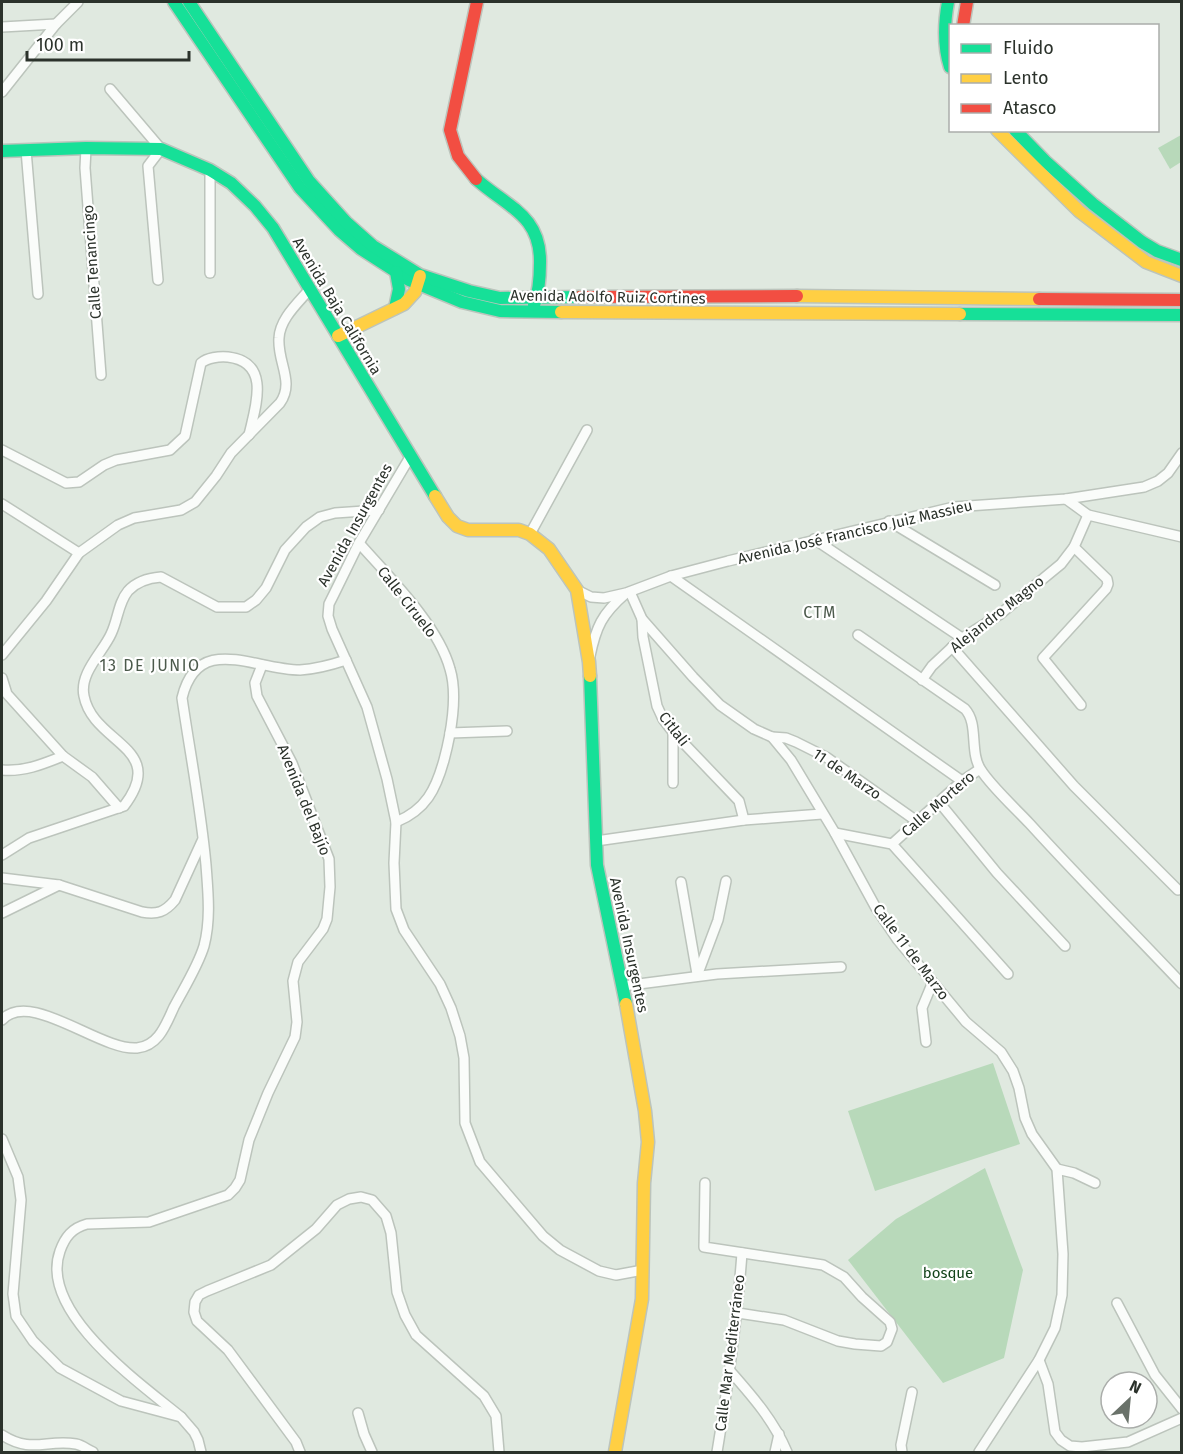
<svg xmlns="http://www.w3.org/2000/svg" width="1183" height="1454" font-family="'Fira Sans',sans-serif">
  <rect width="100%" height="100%" fill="#e0e9e0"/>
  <g fill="#b8d9ba">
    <polygon points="1181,135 1181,162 1170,169 1158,148"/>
    <polygon points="993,1063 1020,1144 875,1191 848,1111"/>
    <polygon points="985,1168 1023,1270 1004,1358 943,1383 848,1260 896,1219"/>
  </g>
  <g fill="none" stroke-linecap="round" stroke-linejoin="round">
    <g stroke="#bcc4bc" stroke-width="12">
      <g id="street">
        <polyline points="2,27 56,24"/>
        <polyline points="110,89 161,149 148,166 158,280"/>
        <polyline points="2,92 56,24 78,2"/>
        <polyline points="86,148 85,168 101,375"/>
        <polyline points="26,150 38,294"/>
        <polyline points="210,170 210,273"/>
        <path d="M2,450L66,483L79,482L104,465L116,460L170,450L185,436L201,363C207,358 219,356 228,357C272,362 255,408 249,435"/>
        <polyline points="410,457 359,543 334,594 329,604 328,616 332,629 367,707 387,779 396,822 394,863 396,909 404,930 440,984 451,1008 460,1036 464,1058 465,1123 480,1162 543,1236 560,1250 599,1271 616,1275 643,1270"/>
        <polyline points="1066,499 1088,515 1182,537"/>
        <polyline points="2,504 79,553"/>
        <polyline points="889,521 995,585"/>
        <polyline points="530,534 587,430"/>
        <polyline points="814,539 962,638"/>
        <path d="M359,543C389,577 438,625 450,669C458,695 451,734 444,760C436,789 426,810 396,822"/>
        <polyline points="1074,547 1107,579 1108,584 1106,589 1043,658 1081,705"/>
        <polyline points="671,576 962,781"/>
        <polyline points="577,590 591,597 604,598 626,593 671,576 728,561 954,507 1066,499 1144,487 1158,481 1168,473 1182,453"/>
        <polyline points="630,592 642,619 693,677 720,705 754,729 772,737 791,760 835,833 876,908 897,939 966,1022 1001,1052 1013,1071 1019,1088 1025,1118 1032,1134 1057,1169 1063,1254 1062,1295 1055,1328 1039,1360 979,1452"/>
        <polyline points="642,619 643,637 657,706 663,719 673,732 739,801 744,820"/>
        <path d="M858,635L965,709C979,724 969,752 981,770C991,786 1016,809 1030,824C1079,878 1131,930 1182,984"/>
        <polyline points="952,647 1074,786 1178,890"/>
        <path d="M2,655L46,601L79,553L118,525L134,518L181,510L195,502L216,476L231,453L280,403C295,382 277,362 279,338C280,319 297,304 309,290"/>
        <path d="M590,656C596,627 602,614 625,594"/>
        <polyline points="2,678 7,694 63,756 92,777 119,808"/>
        <polyline points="922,680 932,666 962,638 999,615 1061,564 1074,547 1088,515"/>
        <polyline points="450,733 507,731"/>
        <polyline points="772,737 786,738 796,742 826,757 918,822"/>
        <path d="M2,770C24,772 43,764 63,756"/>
        <polyline points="673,783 673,732"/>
        <polyline points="939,802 997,873 1065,946"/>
        <polyline points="835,833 892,844 1008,974"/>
        <polyline points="596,841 744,820 822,814"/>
        <polyline points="892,844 962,781 980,769"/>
        <path d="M2,855L29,838L124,806C169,747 93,744 84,696C79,673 103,652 111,634C118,620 118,603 128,591C137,581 148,578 161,577L217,607H246L256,600L266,588L285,550L306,527L320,517L335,513L379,510"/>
        <path d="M2,878L59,885L142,912C157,915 165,912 175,900L202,841"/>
        <polyline points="681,882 697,974"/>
        <polyline points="2,913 59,885"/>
        <polyline points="697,976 718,920 726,881"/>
        <polyline points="623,986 717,974 841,967"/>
        <path d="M2,1020C30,989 100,1051 137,1048C159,1046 166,1024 174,1007C184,988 198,966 204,946C211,919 208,892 206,865C201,809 190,753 182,698C198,632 254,670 300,670C316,669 331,665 346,660"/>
        <polyline points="926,1042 922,1008 932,984"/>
        <polyline points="2,1139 18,1177 21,1200 13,1294 16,1316 33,1341 60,1368 121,1401 181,1417 194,1432 198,1440 201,1452"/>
        <polyline points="1057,1169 1074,1173 1095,1183"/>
        <polyline points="705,1183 704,1247 823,1265 844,1277 862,1297 890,1322 892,1329 887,1342 881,1346 855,1344 838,1341 784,1320 738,1313"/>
        <polyline points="1117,1303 1155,1375 1182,1409"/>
        <polyline points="1039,1360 1048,1384 1055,1432 1061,1440 1070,1446 1082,1447 1128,1442 1182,1418"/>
        <path d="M731,1372C753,1397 774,1421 787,1452"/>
        <polyline points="358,1413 364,1434 372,1452"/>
        <path d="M181,1417C141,1384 38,1312 60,1251C65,1237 72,1228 87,1224L149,1222L228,1195L235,1188L240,1180L249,1140L268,1093L295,1037L297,1022L293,981L298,962L323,929L327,919L330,887L329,859L292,763L257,696L255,683L262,665"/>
        <path d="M2,1435C32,1454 46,1439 76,1444C82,1445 88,1450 93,1452"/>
        <polyline points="300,1452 296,1442 228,1350 197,1321 194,1312 195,1302 199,1295 207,1291 271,1265 316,1229 337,1205 349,1199 361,1197 372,1200 386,1216 391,1233 397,1292 405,1315 416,1335 484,1396 496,1416 499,1452"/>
        <path d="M717,1452C728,1386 737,1320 742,1253"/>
        <polyline points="775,1452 779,1434"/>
        <polyline points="902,1452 901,1445 912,1392"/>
      </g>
    </g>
    <g stroke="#bcc4bc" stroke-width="15">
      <g id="fast">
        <polyline points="174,2 300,188 339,230 361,249 409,280 462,302 500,311 561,312"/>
        <polyline points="189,2 309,181 346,222 373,246 420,275 469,291 500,298 579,297"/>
        <path d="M948,2C944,24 943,45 950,67"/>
        <polyline points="1015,130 1045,161 1093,204 1142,242 1157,251 1182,260"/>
        <polyline points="2,151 86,148 161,149 210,170 231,183 255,206 273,228 435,496"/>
        <path d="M476,179C507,207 541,215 540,263C540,277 539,292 534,305"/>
        <polyline points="395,308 399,289 396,272"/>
        <polyline points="960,314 1182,315"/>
        <polyline points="590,676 597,865 626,1004"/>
      </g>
    </g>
    <g stroke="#bcc4bc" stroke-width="15">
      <g id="slow">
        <polyline points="997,130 1079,211 1146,262 1182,276"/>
        <polyline points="797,296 1039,299"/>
        <polyline points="561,312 960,314"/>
        <polyline points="338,336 404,304 415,292 420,276"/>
        <polyline points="435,496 448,517 457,526 468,530 519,530 530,534 549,549 577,590 589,662 590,676"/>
        <polyline points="615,1452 642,1299 644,1183 648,1142 645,1111 626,1004"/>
      </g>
    </g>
    <g stroke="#bcc4bc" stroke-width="15">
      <g id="jam">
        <polyline points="963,26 967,2"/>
        <polyline points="476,179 458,156 450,130 477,2"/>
        <polyline points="579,297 797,296"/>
        <polyline points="1039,299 1182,300"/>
      </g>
    </g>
    <use href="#street" stroke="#fafcfa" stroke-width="9"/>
    <use href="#fast" stroke="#16e098" stroke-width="12"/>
    <use href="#slow" stroke="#ffcf43" stroke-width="12"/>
    <use href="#jam" stroke="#f24e42" stroke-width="12"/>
  </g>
  <g text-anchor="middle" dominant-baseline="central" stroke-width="4.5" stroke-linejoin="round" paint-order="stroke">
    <g font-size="15" fill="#2b322b" stroke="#fff">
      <text transform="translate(92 262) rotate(-94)">Calle Tenancingo</text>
      <text transform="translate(608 297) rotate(1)">Avenida Adolfo Ruiz Cortines</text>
      <text transform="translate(337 306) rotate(59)">Avenida Baja California</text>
      <text transform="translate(355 525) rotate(-61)">Avenida Insurgentes</text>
      <text transform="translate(855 532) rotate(-13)">Avenida José Francisco Juiz Massieu</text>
      <text transform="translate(407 602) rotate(52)">Calle Ciruelo</text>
      <text transform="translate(997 614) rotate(-38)">Alejandro Magno</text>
      <text transform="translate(674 729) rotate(52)">Citlali</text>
      <text transform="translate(847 774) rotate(34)">11 de Marzo</text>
      <text transform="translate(304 800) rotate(68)">Avenida del Bajío</text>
      <text transform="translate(938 804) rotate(-41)">Calle Mortero</text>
      <text transform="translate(629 945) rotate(78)">Avenida Insurgentes</text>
      <text transform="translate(911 952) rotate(53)">Calle 11 de Marzo</text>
      <text transform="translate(730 1353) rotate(-83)">Calle Mar Mediterráneo</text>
    </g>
    <g font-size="15" fill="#13441a" stroke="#fff">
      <text x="948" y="1273">bosque</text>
    </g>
    <g font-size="16" letter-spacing="1.5" fill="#4c5a4c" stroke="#fff">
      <text x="820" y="612">CTM</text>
      <text x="150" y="665">13 DE JUNIO</text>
    </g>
  </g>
  <rect width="1183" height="1454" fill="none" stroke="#2b322b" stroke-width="6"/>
  <rect x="949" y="24" width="210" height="108" fill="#ffffff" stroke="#aaadaa" stroke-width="1.5"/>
  <rect x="961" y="44" width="30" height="9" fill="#16e098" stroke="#aaadaa" stroke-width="1.5"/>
  <text x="1003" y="54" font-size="18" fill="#2b322b">Fluido</text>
  <rect x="961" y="74" width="30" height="9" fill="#ffcf43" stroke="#aaadaa" stroke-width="1.5"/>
  <text x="1003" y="84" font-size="18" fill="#2b322b">Lento</text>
  <rect x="961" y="104" width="30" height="9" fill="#f24e42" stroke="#aaadaa" stroke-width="1.5"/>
  <text x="1003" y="114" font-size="18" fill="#2b322b">Atasco</text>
  <g transform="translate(1129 1400) rotate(26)"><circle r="28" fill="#ffffff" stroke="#aaadaa" stroke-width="1.5"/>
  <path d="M0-4.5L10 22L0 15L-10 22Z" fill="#6a726a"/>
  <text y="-9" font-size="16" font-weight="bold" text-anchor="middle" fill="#2b322b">N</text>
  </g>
  <path d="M27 51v9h162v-9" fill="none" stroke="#2b322b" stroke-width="3"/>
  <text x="36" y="51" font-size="18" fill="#2b322b" stroke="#ffffff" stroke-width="4.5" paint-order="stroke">100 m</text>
</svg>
